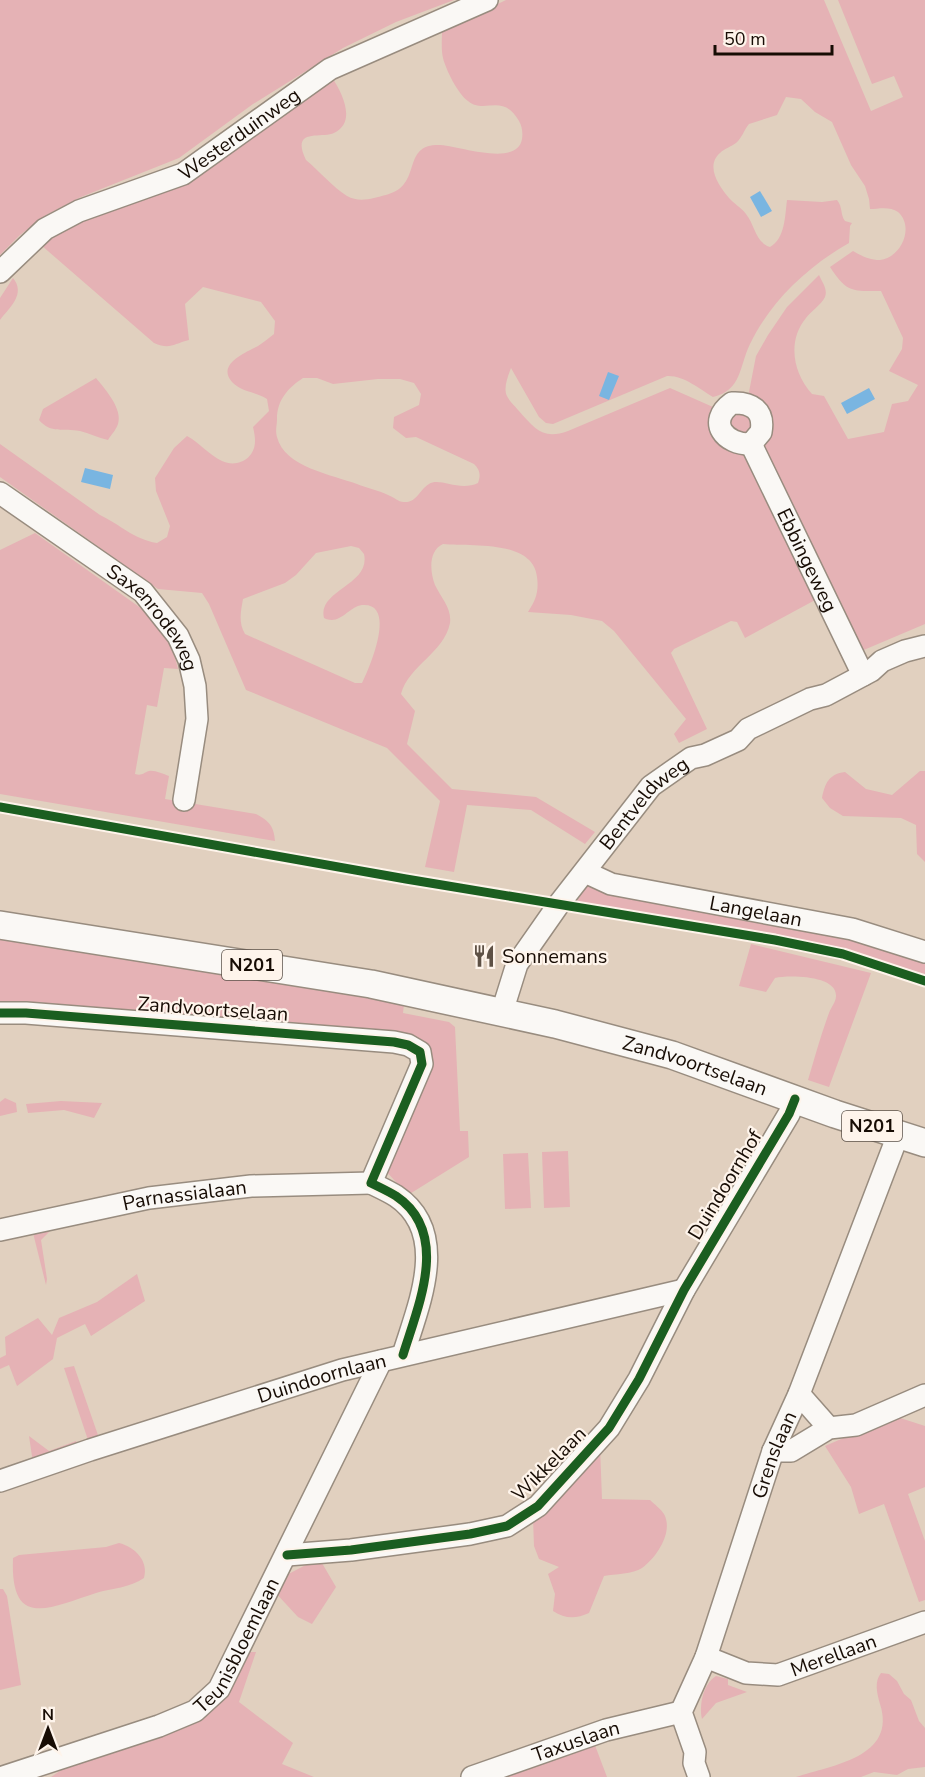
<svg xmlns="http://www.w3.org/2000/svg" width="925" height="1777" font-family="'Nunito Sans',sans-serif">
  <rect width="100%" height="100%" fill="#e1d0bf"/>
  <g fill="#e5b2b5" fill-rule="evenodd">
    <polygon points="0,0 454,0 396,22 343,48 253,104 179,158 81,197 46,215 20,235 0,255"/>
    <path d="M506,0H824L871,111L903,97L894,76L872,84L838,0H925V624L859,652L759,437L748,397L756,356L768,335L787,307L819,275C822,282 828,289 825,297C821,305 811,311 806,318C787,341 793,373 812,394L824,396L848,439L884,432L892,404L908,401L918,385L889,371L902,349L903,338L881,291C852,291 847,293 830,267L853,251C862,256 869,260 880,260C901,258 915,227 898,212C890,206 878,209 870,209L869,199L865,186L851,165L832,122L815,112L801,99L786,97L777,115L749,124C744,130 742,138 736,143C731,147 725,148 720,153C705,166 719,186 729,198C734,204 741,207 746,214C755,225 755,242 770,247C785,239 785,216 787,200L822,202L837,200C843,207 840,214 845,221L852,223L850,226L849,243C807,267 771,301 750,344C739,367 742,390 713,397C700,389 683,375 667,376L553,424L546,423L539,417L511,368C508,376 503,388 507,396C509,401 516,407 519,411C535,429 543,440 568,431L670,388L713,407L712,421L747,448L817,599L745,638L737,622L731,621L674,649L671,653L707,729L679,743L674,734L686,719L614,631L602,621L571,615L528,612C536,600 539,591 537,577C533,539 470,547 443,544C428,551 430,572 435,585C441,598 452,608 450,623C444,653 409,665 401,694L415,711L407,744L452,789L536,797L595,832L585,844L531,810L467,805L454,872L425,867L440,801L387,748L246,690L209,604L202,593L158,589L0,477V444L100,515C121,525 133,539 157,543L167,537L170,526L156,491L155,478L174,448L187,436C200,443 209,455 222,461C237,468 255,459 255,441C255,436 254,431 253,427L269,411L267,399C257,392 241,392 232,382C216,364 247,352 258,346C264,342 269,338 274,334L275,321L261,302L203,287L185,304L189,340C173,344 170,350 154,343L41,245L40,240L99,210L333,79C342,93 357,122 334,133C322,139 290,127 306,160C318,170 334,188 347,196C356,201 365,200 374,198C382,196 392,194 399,189C418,175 406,145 438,145C458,145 517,168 522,139C523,133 522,126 519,121C502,92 485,115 468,101C458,94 446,70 443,58C441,50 442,39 442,31ZM303,378H317L333,384L378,379H400L414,383L421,394L419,405L394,417L393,428L406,438L416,437L474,464C480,470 481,475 478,483C459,492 440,477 429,484C420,489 417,503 404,502C398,502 394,497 388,495C378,490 367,488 357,484C333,475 284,467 277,437C275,431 277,425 277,419C277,400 288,388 303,378ZM351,546L359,548L364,554C371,585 317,590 324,618C340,626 348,607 362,605C398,602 369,669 362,683H355L245,634C238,622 241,611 243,599L285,583L296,575L316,553Z"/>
    <path d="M13,278C26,294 10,307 0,320V298Z"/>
    <path d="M96,378C105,389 123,409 118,424C116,430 111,435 108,440C98,438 89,433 80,431C63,428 51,434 39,420L43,409Z"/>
    <polygon points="741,412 751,417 752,431 742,436 730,426 732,418"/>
    <path d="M35,533L145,611C162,628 173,646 178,669L164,668L157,707L147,705L135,774C142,776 143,773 149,771C155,770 163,774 169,776L165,799L256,814C269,821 274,826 275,841L0,794V550Z"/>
    <path d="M920,771H925V862L917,854L916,825L901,818L843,816L830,808L822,798C825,783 829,774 845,772L866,789L892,795Z"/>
    <polygon points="589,883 844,937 925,962 925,974 856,953 707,924 576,902"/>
    <polygon points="0,936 367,996 404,1004 403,1013 449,1022 455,1027 460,1131 468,1131 469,1157 408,1195 383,1168 427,1055 0,1008"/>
    <path d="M751,944L871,973L829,1087L808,1080C815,1057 821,1034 829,1013C831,1007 836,1002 836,996C837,975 788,975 775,978L766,992L739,986Z"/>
    <polygon points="5,1098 16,1103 17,1112 0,1116 0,1102"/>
    <polygon points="61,1101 102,1103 94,1118 64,1110 28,1113 26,1104"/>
    <polygon points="568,1151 570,1207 544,1208 542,1152"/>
    <polygon points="528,1153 531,1208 505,1209 503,1154"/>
    <polygon points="53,1228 41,1240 47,1279 46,1285 33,1233"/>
    <polygon points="137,1274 145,1301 91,1336 85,1324 57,1338 53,1359 17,1386 9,1365 0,1369 0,1358 6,1355 5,1337 38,1318 52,1335 59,1318 97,1302"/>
    <polygon points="74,1366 99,1438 88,1440 64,1368"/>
    <polygon points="894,1416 925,1426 925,1487 908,1494 925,1541 925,1600 919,1602 884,1504 859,1514 851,1487 825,1446"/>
    <polygon points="29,1436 49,1451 76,1441 79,1446 33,1463"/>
    <path d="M600,1446L602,1499L650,1500C654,1504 661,1509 664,1514C674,1532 656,1558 642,1568C633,1574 615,1574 604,1576L589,1613C576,1619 565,1619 553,1611L555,1594L548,1574L559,1567L539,1559L534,1546L533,1518Z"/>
    <path d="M119,1543C135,1547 149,1561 144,1578C130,1588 112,1588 96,1593C49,1608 10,1630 13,1558L19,1555L106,1547Z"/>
    <polygon points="319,1558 336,1587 312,1624 298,1617 273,1590 279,1579"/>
    <polygon points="0,1589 3,1589 7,1596 21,1685 0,1690"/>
    <polygon points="246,1652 256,1652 239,1702 293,1743 282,1764 314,1777 51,1777 79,1758 162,1730"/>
    <path d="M881,1673L889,1674L897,1681L904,1694L911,1700L919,1721L925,1728V1767L908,1769L897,1775L874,1772L861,1777H796C833,1765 897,1757 880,1704C877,1693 874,1682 881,1673Z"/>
    <path d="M716,1676L728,1679V1685L747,1692L716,1703L702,1719C699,1705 703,1684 716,1676Z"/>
    <polygon points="593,1740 607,1777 487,1777"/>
  </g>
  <g fill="#79b5e1">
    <polygon points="760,191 772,211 761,217 750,197"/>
    <polygon points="608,372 619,376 609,400 599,396"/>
    <polygon points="869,388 875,399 847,414 841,403"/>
    <polygon points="85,468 113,475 110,489 81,482"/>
  </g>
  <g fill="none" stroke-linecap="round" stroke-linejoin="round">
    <g stroke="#988c7f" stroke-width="24">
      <g id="minor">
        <path id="s1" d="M0,272L45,229L79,211L183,174L330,69L487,0"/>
        <path d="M732,403C751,402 765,410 761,432L751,444C725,445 706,422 732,403Z"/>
        <path id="s2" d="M751,444L863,675"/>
        <path id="s3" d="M0,493L143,592L178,636L189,660L195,686L197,719L184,800"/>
        <path id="s4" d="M585,872L611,884L852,929L925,952"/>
        <path id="s5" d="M502,1012L517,964L559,904L651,786L691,758L705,755L738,740L748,729L810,699L826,695L871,671L882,661L905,651L925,646"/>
        <path d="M0,1013H26L394,1042L408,1045L420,1052L422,1064L371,1183C379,1187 388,1191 396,1196C451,1233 418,1306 403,1355"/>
        <path id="s6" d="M0,1230L149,1198L251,1186L371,1183"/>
        <polyline points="799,1394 829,1428"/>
        <polyline points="773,1451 791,1451 829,1428 856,1425 925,1395"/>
        <path id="s7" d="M0,1481L90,1450L342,1370L684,1290"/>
        <polyline points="287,1555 351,1550 470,1534 507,1526 538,1506 609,1428 639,1379 684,1290 789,1114 795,1099"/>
        <path id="s8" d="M706,1657L746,1673L778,1675L925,1622"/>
        <path id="s9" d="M3,1777L159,1726L195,1711L219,1689L381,1361"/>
        <path id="s10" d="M472,1777L606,1730L681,1712"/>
        <path id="s11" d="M699,1777L694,1763L695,1752L681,1712L706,1657L773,1451L799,1394L898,1135"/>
      </g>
    </g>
    <g stroke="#988c7f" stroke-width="30">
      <g id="major">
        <path id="s12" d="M0,925L371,984L555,1024L672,1055L835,1114L925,1143"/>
      </g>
    </g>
    <use href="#minor" stroke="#faf8f5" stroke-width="21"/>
    <use href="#major" stroke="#faf8f5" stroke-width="27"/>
    <g stroke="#fef4eb" stroke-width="13">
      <g id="cycleway">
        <polyline points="0,807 406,879 775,940 843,954 925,981"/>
        <path d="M0,1013H26L394,1042L408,1045L420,1052L422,1064L371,1183C379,1187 388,1191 396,1196C451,1233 418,1306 403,1355"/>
        <polyline points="287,1555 351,1550 470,1534 507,1526 538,1506 609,1428 639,1379 684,1290 789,1114 795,1099"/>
      </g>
    </g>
    <use href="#cycleway" stroke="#1b5e20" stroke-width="9"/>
  </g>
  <defs>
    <g id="restaurant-bare" transform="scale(1.8)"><path d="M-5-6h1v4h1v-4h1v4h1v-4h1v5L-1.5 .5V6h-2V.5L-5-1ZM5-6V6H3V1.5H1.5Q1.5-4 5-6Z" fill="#5e5145" stroke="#fef4eb" stroke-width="2.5" paint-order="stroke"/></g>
  </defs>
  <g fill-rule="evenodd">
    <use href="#restaurant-bare" x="484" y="956"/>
  </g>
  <g text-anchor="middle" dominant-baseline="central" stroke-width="4.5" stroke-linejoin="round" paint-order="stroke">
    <g fill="#fef4eb" stroke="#5c5249" stroke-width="1.5">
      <rect x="222" y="950" width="60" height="30" rx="4.5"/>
      <rect x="842" y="1111" width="60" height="30" rx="4.5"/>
    </g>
    <g font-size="18" font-weight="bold" fill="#170c04">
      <text x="252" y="965">N201</text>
      <text x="872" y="1126">N201</text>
    </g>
    <g font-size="20" fill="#170c04" stroke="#fef4eb">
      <text stroke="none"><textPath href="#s1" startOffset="280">Westerduinweg</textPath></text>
      <text stroke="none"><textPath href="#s2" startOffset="129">Ebbingeweg</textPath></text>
      <text stroke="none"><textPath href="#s3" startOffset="200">Saxenrodeweg</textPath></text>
      <text stroke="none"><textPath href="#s5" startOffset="256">Bentveldweg</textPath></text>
      <text stroke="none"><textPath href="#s4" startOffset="176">Langelaan</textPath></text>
      <text transform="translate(213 1009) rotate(4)">Zandvoortselaan</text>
      <text stroke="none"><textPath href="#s12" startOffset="710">Zandvoortselaan</textPath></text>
      <text transform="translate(725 1185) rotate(-59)">Duindoornhof</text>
      <text stroke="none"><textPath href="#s6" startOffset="188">Parnassialaan</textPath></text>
      <text stroke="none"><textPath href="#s7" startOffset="338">Duindoornlaan</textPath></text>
      <text stroke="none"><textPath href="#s11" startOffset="342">Grenslaan</textPath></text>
      <text transform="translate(549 1464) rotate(-45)">Wikkelaan</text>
      <text stroke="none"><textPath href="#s9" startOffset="282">Teunisbloemlaan</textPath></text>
      <text stroke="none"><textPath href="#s8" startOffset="134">Merellaan</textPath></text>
      <text stroke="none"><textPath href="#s10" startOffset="110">Taxuslaan</textPath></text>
    </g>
    <g font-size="20" fill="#170c04" stroke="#fef4eb" text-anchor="start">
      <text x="502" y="956">Sonnemans</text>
    </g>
  </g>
  <g transform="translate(48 1729)" stroke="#fef4eb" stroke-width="4.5" paint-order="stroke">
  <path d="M0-4.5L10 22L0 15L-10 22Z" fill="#170c04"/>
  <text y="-9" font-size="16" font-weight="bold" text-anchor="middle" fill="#170c04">N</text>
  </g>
  <path d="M715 45v9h117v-9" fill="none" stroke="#170c04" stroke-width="3"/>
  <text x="724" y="45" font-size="18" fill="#170c04" stroke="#fef4eb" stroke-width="4.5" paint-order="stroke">50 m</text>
</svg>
